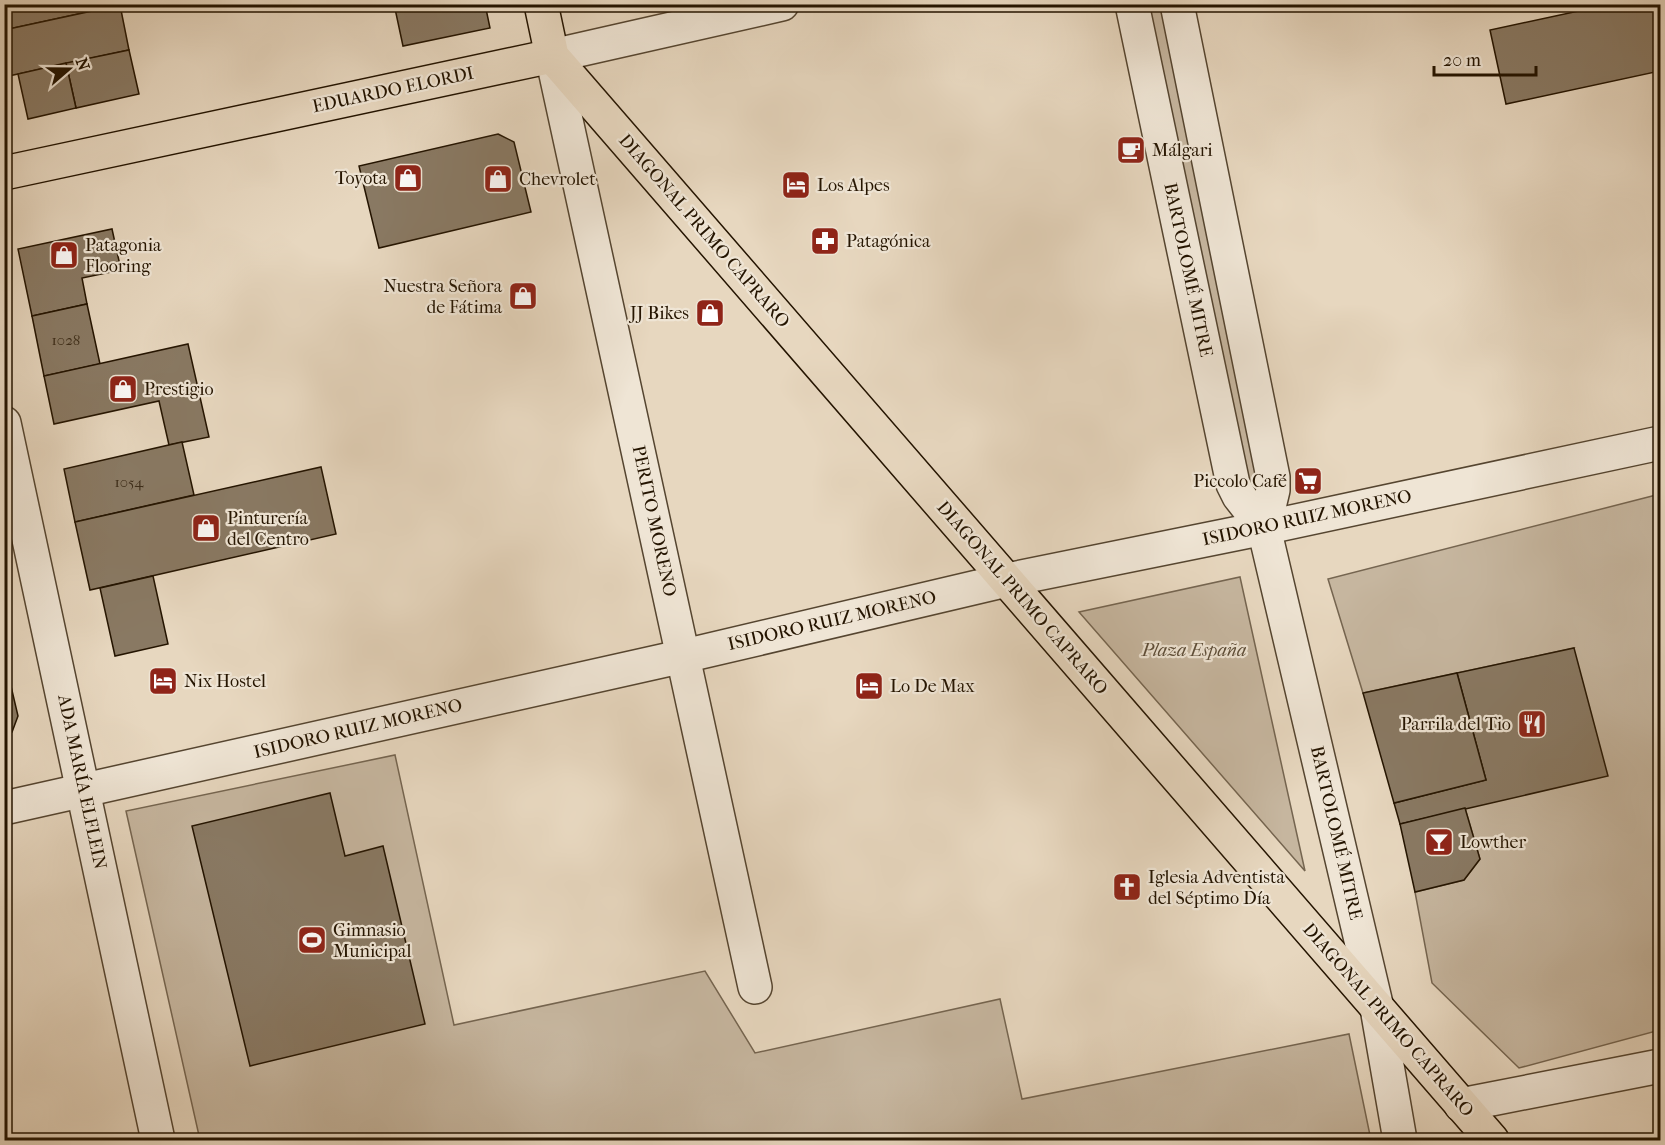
<svg xmlns="http://www.w3.org/2000/svg" width="1665" height="1145" font-family="'IM FELL French Canon',serif">
  <rect width="100%" height="100%" fill="#e7d7bf"/>
  <filter id="stains"><feTurbulence type="fractalNoise" baseFrequency=".00333" numOctaves="4"/><feColorMatrix values="0 0 0 0 .2 0 0 0 0 .09 0 0 0 0 .02 0 0 0 .5 -.17"/></filter>
  <radialGradient id="worn" r=".72"><stop offset=".6" stop-color="#630" stop-opacity="0"/><stop offset="1" stop-color="#630" stop-opacity=".3"/></radialGradient>
  <g fill="#c6b69f" stroke="#756550" stroke-width="1.5">
    <polygon points="1145,5 1163,5 1258,478 1258,485 1255,490 1250,490"/>
    <polygon points="1660,494 1660,1030 1519,1068 1432,983 1415,892 1464,880 1480,859 1465,808 1574,648 1363,693 1328,579"/>
    <polygon points="1240,577 1305,871 1079,612"/>
    <polygon points="395,755 454,1025 705,971 755,1053 1000,999 1022,1099 1349,1034 1371,1140 200,1140 126,811"/>
  </g>
  <g fill="#897963" stroke="#241400" stroke-width="1.5">
    <polygon points="4,4 119,4 120,5 4,30"/>
    <polygon points="394,4 485,4 490,28 403,46"/>
    <polygon points="1611,4 1660,4 1660,71 1506,104 1490,30"/>
    <polygon points="120,5 129,50 4,77 4,30"/>
    <polygon points="129,50 139,94 76,108 66,63"/>
    <polygon points="66,63 76,108 28,119 18,74"/>
    <polygon points="498,134 514,142 531,212 379,248 359,166"/>
    <polygon points="112,229 121,270 82,278 87,304 32,316 18,249"/>
    <polygon points="87,304 100,364 44,376 32,316"/>
    <polygon points="188,344 209,437 169,445 159,401 54,424 44,376"/>
    <polygon points="182,442 194,495 75,522 64,469"/>
    <polygon points="321,467 336,534 90,590 75,522"/>
    <polygon points="153,576 168,644 115,656 100,588"/>
    <polygon points="1574,648 1608,776 1400,824 1394,803 1486,780 1457,673"/>
    <polygon points="1457,673 1486,780 1394,803 1363,693"/>
    <polygon points="10,682 18,716 12,732 4,734 4,683"/>
    <polygon points="330,793 345,856 383,846 425,1024 250,1066 192,826"/>
    <polygon points="1465,808 1480,859 1464,880 1415,892 1400,824"/>
  </g>
  <g fill="none" stroke-linecap="round" stroke-linejoin="round">
    <g stroke="#554530" stroke-width="36">
      <g id="minor">
        <polyline points="1132,4 1233,484 1239,496 1264,528 1377,1008 1400,1140"/>
        <polyline points="1177,4 1273,477 1273,490 1264,528"/>
        <polyline points="4,423 158,1140"/>
        <polyline points="4,808 684,656 1007,580 1264,528 1660,443"/>
        <polyline points="755,987 552,56 782,4"/>
        <polyline points="1461,1105 1660,1066"/>
      </g>
    </g>
    <g stroke="#241400" stroke-width="36">
      <g id="major">
        <polyline points="541,4 552,56 1492,1140"/>
        <polyline points="4,173 552,56"/>
      </g>
    </g>
    <use href="#minor" stroke="#efe5d5" stroke-width="33"/>
    <use href="#major" stroke="#e7d7bf" stroke-width="33"/>
  </g>
  <defs>
    <g id="cafe-square" transform="scale(1.5)"><rect x="-9" y="-9" width="18" height="18" rx="4" fill="#8f2418" stroke="#efe5d5"/><path d="M-5.5-4.5H6V0H3Q3 3.5 0 3.5H-2.5Q-5.5 3.5-5.5 0ZM3-3.2v2h1.7v-2ZM-6 4.5H4V6H-6Z" fill="#fff"/></g>
    <g id="shop-square" transform="scale(1.5)"><rect x="-9" y="-9" width="18" height="18" rx="4" fill="#8f2418" stroke="#efe5d5"/><path d="M-5-2.5h2.3a2.7 3.5 0 0 1 5.4 0H5L5.5 6h-11ZM-1.5-2.5h3a1.5 2.3 0 0 0-3 0Z" fill="#fff"/></g>
    <g id="hotel-square" transform="scale(1.5)"><rect x="-9" y="-9" width="18" height="18" rx="4" fill="#8f2418" stroke="#efe5d5"/><path d="M-6-4.5h1.5V1H6V5H4.5V3h-9V5H-6ZM-4 0a1.8 1.8 0 1 1 3.6 0ZM.5 0V-2.5h3Q6-2.5 6 0Z" fill="#fff"/></g>
    <g id="pharmacy-square" transform="scale(1.5)"><rect x="-9" y="-9" width="18" height="18" rx="4" fill="#8f2418" stroke="#efe5d5"/><path d="M-2-6h4v4h4v4h-4v4h-4v-4h-4v-4h4Z" fill="#fff"/></g>
    <g id="supermarket-square" transform="scale(1.5)"><rect x="-9" y="-9" width="18" height="18" rx="4" fill="#8f2418" stroke="#efe5d5"/><path d="M-6-5.5h2.5l.6 2H6L4.5 2H-2.5L-4.4-4H-6ZM-1.5 3.2a1.3 1.3 0 1 0 .1 0ZM3 3.2a1.3 1.3 0 1 0 .1 0Z" fill="#fff"/></g>
    <g id="restaurant-square" transform="scale(1.5)"><rect x="-9" y="-9" width="18" height="18" rx="4" fill="#8f2418" stroke="#efe5d5"/><path d="M-5-6h1v4h1v-4h1v4h1v-4h1v5L-1.5 .5V6h-2V.5L-5-1ZM5-6V6H3V1.5H1.5Q1.5-4 5-6Z" fill="#fff"/></g>
    <g id="bar-square" transform="scale(1.5)"><rect x="-9" y="-9" width="18" height="18" rx="4" fill="#8f2418" stroke="#efe5d5"/><path d="M-6-5H6L.8 .8V4.5H3.5V6h-7V4.5H-.8V.8Z" fill="#fff"/></g>
    <g id="church-square" transform="scale(1.5)"><rect x="-9" y="-9" width="18" height="18" rx="4" fill="#8f2418" stroke="#efe5d5"/><path d="M-1.2-6h2.4v3.5h3.3v2.4h-3.3V6h-2.4V-.1h-3.3v-2.4h3.3Z" fill="#fff"/></g>
    <g id="stadium-square" transform="scale(1.5)"><rect x="-9" y="-9" width="18" height="18" rx="4" fill="#8f2418" stroke="#efe5d5"/><path d="M0-5a6.5 5 0 1 0 0 10a6.5 5 0 1 0 0-10ZM-3.5-1.8h7v3.6h-7Z" fill="#fff"/></g>
  </defs>
  <g fill-rule="evenodd">
    <use href="#cafe-square" x="1131" y="150"/>
    <use href="#shop-square" x="408" y="178"/>
    <use href="#shop-square" x="498" y="179"/>
    <use href="#hotel-square" x="796" y="185"/>
    <use href="#pharmacy-square" x="825" y="241"/>
    <use href="#shop-square" x="64" y="255"/>
    <use href="#shop-square" x="523" y="296"/>
    <use href="#shop-square" x="710" y="313"/>
    <use href="#shop-square" x="123" y="389"/>
    <use href="#supermarket-square" x="1308" y="481"/>
    <use href="#shop-square" x="206" y="528"/>
    <use href="#hotel-square" x="163" y="681"/>
    <use href="#hotel-square" x="869" y="686"/>
    <use href="#restaurant-square" x="1532" y="724"/>
    <use href="#bar-square" x="1439" y="842"/>
    <use href="#church-square" x="1127" y="887"/>
    <use href="#stadium-square" x="312" y="940"/>
  </g>
  <g text-anchor="middle" dominant-baseline="central" stroke-width="4.5" stroke-linejoin="round" paint-order="stroke">
    <g font-size="15" fill="#3d2d19">
      <text x="66" y="340">1028</text>
      <text x="129" y="482">1054</text>
    </g>
    <g font-size="18" fill="#241400" stroke="#efe5d5">
      <text transform="translate(393 90) rotate(-12)">EDUARDO ELORDI</text>
      <text transform="translate(704 231) rotate(49)">DIAGONAL PRIMO CAPRARO</text>
      <text transform="translate(1188 270) rotate(78)">BARTOLOMÉ MITRE</text>
      <text transform="translate(1307 518) rotate(-12)">ISIDORO RUIZ MORENO</text>
      <text transform="translate(654 521) rotate(78)">PERITO MORENO</text>
      <text transform="translate(1022 598) rotate(49)">DIAGONAL PRIMO CAPRARO</text>
      <text transform="translate(832 621) rotate(-13)">ISIDORO RUIZ MORENO</text>
      <text transform="translate(358 729) rotate(-13)">ISIDORO RUIZ MORENO</text>
      <text transform="translate(82 782) rotate(78)">ADA MARÍA ELFLEIN</text>
      <text transform="translate(1336 833) rotate(77)">BARTOLOMÉ MITRE</text>
      <text transform="translate(1388 1020) rotate(49)">DIAGONAL PRIMO CAPRARO</text>
    </g>
    <g font-size="18" fill="#241400" stroke="#efe5d5" text-anchor="start">
      <text x="1152" y="150">Málgari</text>
      <text x="387" y="178" text-anchor="end">Toyota</text>
      <text x="519" y="179">Chevrolet</text>
      <text x="817" y="185">Los Alpes</text>
      <text x="846" y="241">Patagónica</text>
      <text x="85" y="245">Patagonia<tspan x="85" dy="21">Flooring</tspan></text>
      <text x="502" y="286" text-anchor="end">Nuestra Señora<tspan x="502" dy="21">de Fátima</tspan></text>
      <text x="689" y="313" text-anchor="end">JJ Bikes</text>
      <text x="144" y="389">Prestigio</text>
      <text x="1287" y="481" text-anchor="end">Piccolo Café</text>
      <text x="227" y="518">Pinturería<tspan x="227" dy="21">del Centro</tspan></text>
      <text x="184" y="681">Nix Hostel</text>
      <text x="890" y="686">Lo De Max</text>
      <text x="1511" y="724" text-anchor="end">Parrila del Tio</text>
      <text x="1460" y="842">Lowther</text>
      <text x="1148" y="877">Iglesia Adventista<tspan x="1148" dy="21">del Séptimo Día</tspan></text>
      <text x="333" y="930">Gimnasio<tspan x="333" dy="21">Municipal</tspan></text>
    </g>
    <g font-size="18" font-style="italic" fill="#5d4d38" stroke="#efe5d5">
      <text x="1194" y="650">Plaza España</text>
    </g>
  </g>
  <rect width="1665" height="1145" fill="none" stroke="#e7d7bf" stroke-width="24"/>
  <rect x="6" y="6" width="1653" height="1133" fill="none" stroke="#241400" stroke-width="3"/>
  <rect x="12" y="12" width="1641" height="1121" fill="none" stroke="#241400" stroke-width="1.5"/>
  <g transform="translate(69 69) rotate(70)" stroke="#efe5d5" stroke-width="4.5" paint-order="stroke">
  <path d="M0-4.5L10 22L0 15L-10 22Z" fill="#241400"/>
  <text y="-9" font-size="16" font-weight="bold" text-anchor="middle" fill="#241400">N</text>
  </g>
  <path d="M1434 66v9h102v-9" fill="none" stroke="#241400" stroke-width="3"/>
  <text x="1443" y="66" font-size="18" fill="#241400" stroke="#efe5d5" stroke-width="4.5" paint-order="stroke">20 m</text>
  <rect width="100%" height="100%" filter="url(#stains)"/>
  <rect width="100%" height="100%" fill="url(#worn)"/>
</svg>
